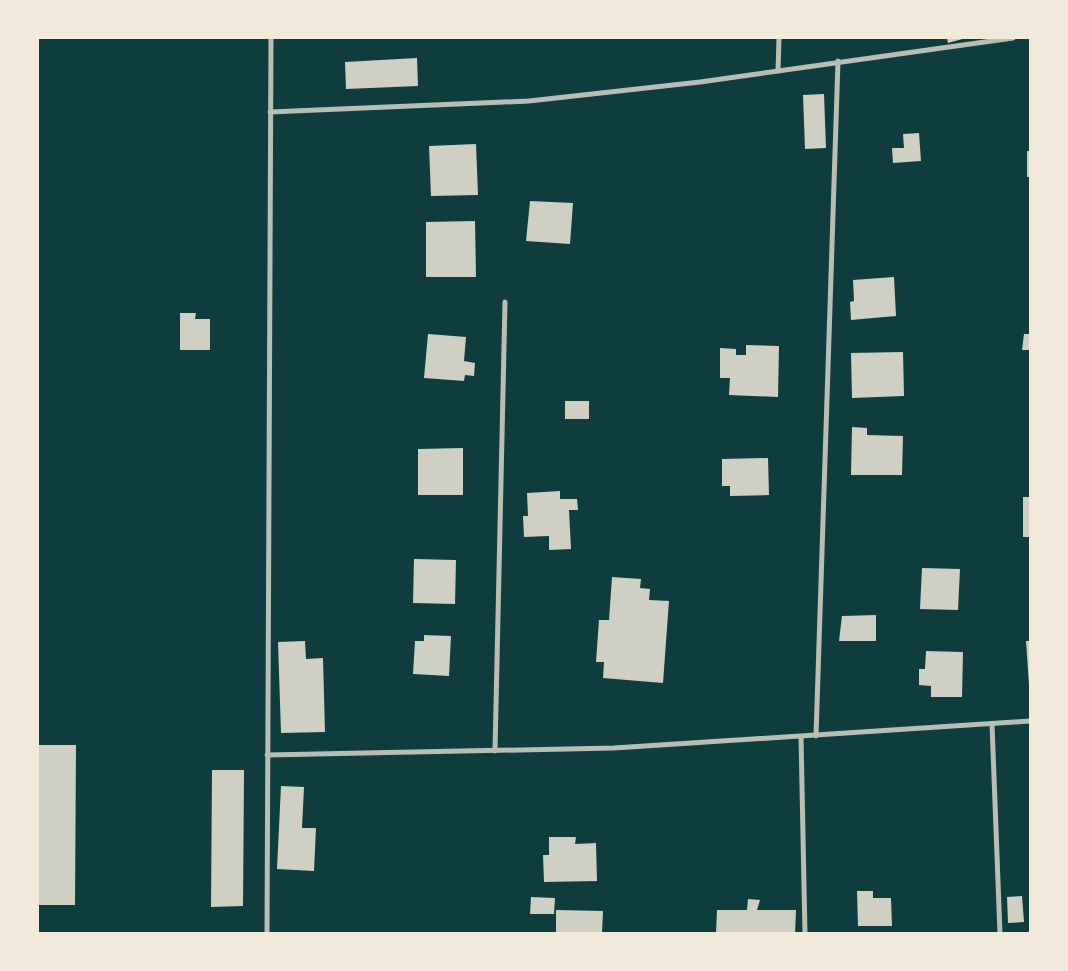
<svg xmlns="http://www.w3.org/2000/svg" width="1068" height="971" font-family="Commissioner,sans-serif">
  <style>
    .building { fill: #cfcfc3 }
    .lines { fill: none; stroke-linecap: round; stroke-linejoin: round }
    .minor { stroke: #b8beb3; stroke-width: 5 }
  </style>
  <rect width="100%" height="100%" fill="#0f3d3e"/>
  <g class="building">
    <path d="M947,38H966L948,43Z"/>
    <path d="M417,58L418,86L346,89L345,62Z"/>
    <path d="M824,94L826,148L805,149L803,95Z"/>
    <path d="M919,133L921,161L893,163L892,148H904L903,134Z"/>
    <path d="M476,144L478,195L431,196L429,146Z"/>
    <rect x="1027" y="151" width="3" height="26"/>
    <path d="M530,201L573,203L570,244L526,241Z"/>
    <path d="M475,221L476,277H426V222Z"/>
    <path d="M894,277L896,316L851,320L850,302L854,301L853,280Z"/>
    <path d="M180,313H196L195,319H210V350H180Z"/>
    <path d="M428,334L466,337L464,361L475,363L474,376L465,375L464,381L424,378Z"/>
    <path d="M1024,334H1030V350H1022Z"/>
    <path d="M746,345L779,346L778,397L729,395L730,378H720V348L736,349V355H746Z"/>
    <path d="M903,352L904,396L852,398L851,353Z"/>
    <rect x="565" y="401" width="24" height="18"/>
    <path d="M852,427L867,428V435L903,436L902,475H851Z"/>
    <path d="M463,448V495H418V449Z"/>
    <path d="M768,458L769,495L730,496V486H722V459Z"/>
    <path d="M560,491V499H577L578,510H569L571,549L549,550V536L524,537L523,516H528L527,493Z"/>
    <rect x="1023" y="497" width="7" height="40"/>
    <path d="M414,559L456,560L455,604L413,603Z"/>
    <path d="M922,568L960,569L958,610L920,609Z"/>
    <path d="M612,577L641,579L640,588L650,589L649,600L669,601L663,683L603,678L604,662H596L599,620H609Z"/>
    <path d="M876,615V641H839L842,616Z"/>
    <path d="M424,635L451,636L449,676L413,674L415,641H424Z"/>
    <path d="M305,641L306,659L323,658L325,732L281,733L278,642Z"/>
    <path d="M1026,641H1030V685H1029Z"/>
    <path d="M926,651L963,652L962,697H931V686L919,685V669H925Z"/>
    <path d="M38,745H76L75,905H38Z"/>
    <path d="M212,770H244L243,906L211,907Z"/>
    <path d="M281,786L304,787L302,828H316L314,871L277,869Z"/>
    <path d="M549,837H576L575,844L596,843L597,881L544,882L543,855H549Z"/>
    <path d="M857,891H873V898H891L892,926H858Z"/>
    <path d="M1022,896L1024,922L1008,923L1007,897Z"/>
    <path d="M531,897L555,898L554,914H530Z"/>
    <path d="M748,899L760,900L757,910H796L795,934H716L717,910H747Z"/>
    <path d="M556,910L603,911L602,934H556Z"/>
  </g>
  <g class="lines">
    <g class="minor">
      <path d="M778,71L779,38"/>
      <path d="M270,112L529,101L700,82L1013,38"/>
      <path d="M992,724L1000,934"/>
      <path d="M816,736L838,61"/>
      <path d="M801,737L805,934"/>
      <path d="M495,751L505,302"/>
      <path d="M267,755L614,748L1030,721"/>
      <path d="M267,934L271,38"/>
    </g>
  </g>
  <rect width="1068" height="971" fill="none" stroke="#f1e9da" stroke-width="78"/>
</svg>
